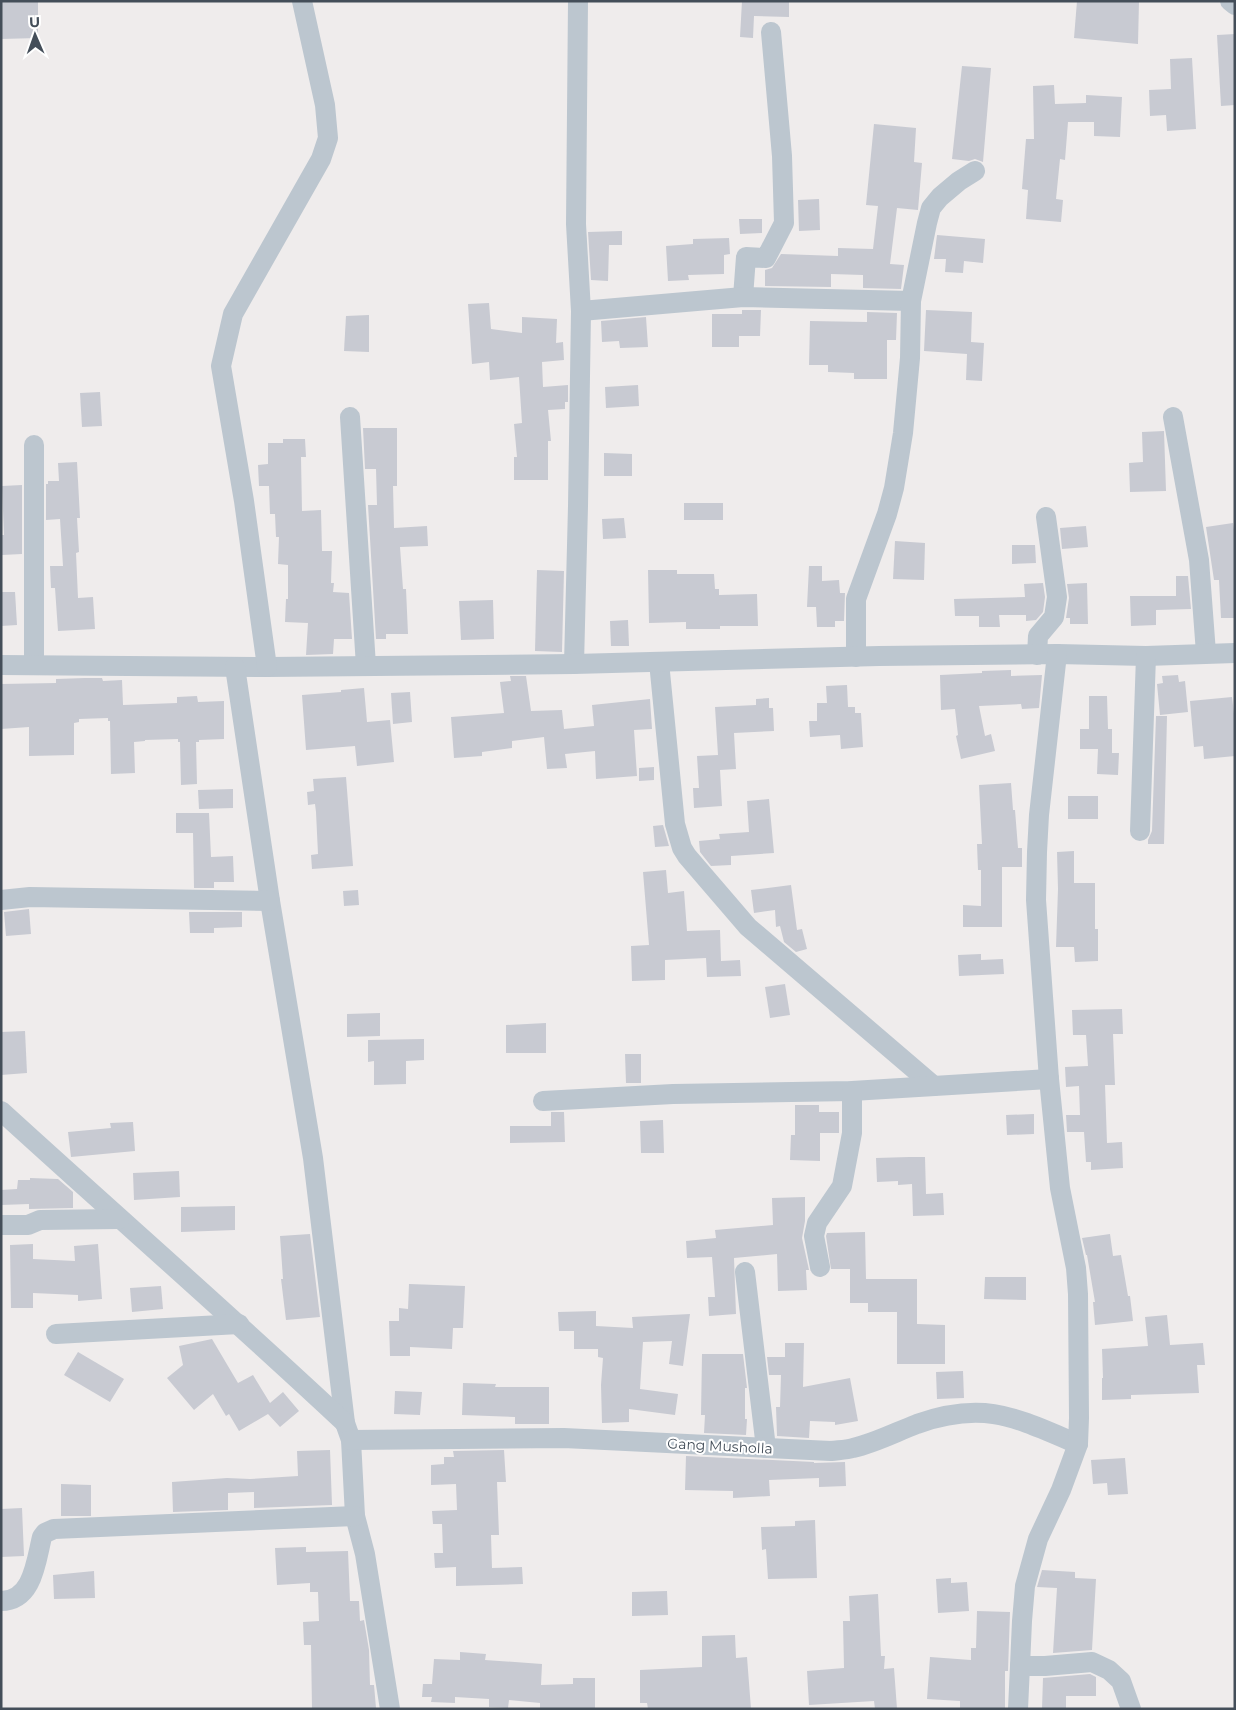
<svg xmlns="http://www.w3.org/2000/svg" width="1236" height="1710" font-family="Montserrat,sans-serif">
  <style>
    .building { fill: #c8cad2 }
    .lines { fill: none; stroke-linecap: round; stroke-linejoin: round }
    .minor { stroke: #bcc6cf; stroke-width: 20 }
    .labels { text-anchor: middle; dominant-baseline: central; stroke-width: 4; stroke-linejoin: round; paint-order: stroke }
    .street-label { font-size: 14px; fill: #444e59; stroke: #fff }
  </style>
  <rect width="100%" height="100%" fill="#efecec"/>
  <g class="building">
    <path d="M1,1H38V38L1,39Z"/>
    <path d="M742,1H789V17L754,16L753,38L740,37Z"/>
    <path d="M1077,1H1139L1138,44L1074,38Z"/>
    <path d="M1235,34V105L1221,106L1217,35Z"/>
    <path d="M1192,58L1196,129L1167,131L1166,115L1150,116L1149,90L1171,89L1170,59Z"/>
    <path d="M962,66L991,68L983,162L975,159L969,161L952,159Z"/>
    <path d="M1054,85L1055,104L1086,103V95L1122,97L1120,137L1094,136V122H1068L1065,160L1060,159L1056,199L1063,200L1061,222L1026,219L1028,190L1022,189L1026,139H1034L1033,86Z"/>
    <path d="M874,124L916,128L914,162L922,163L918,210L897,208L890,264L904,265L901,289L863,288V275L831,274V287L765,286V270L772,268L781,254L838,256V248L873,249L878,206L866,205Z"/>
    <path d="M819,199L820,230L799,231L798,200Z"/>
    <path d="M739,219H762V233L740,234Z"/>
    <path d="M622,231V245H609L608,281L591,280L588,232Z"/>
    <path d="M937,235L985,239L983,263L964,261L963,273L945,272L946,259H934Z"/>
    <path d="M729,238L730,254L724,255V274L688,275L689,280L668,281L666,246L693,244V239Z"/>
    <path d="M489,303L491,329L522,333V317L557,319L556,343L563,342L564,360L542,362L543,387L568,385V402H565V409L548,410L551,441H548V480H514V457H517L514,424L522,423L519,377L490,380L489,362L472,364L468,304Z"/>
    <path d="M742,310H761L760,336H739V347H712V314H742Z"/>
    <path d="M926,310L972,312L971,342L984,343L982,381L966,380L967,354L924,351Z"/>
    <path d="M867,312L897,313L896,340H887V379H854V373L828,372V365H809L810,321L867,322Z"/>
    <path d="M369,315V352L344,351L346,316Z"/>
    <path d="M646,317L648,347L620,348L619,341L602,342L601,321Z"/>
    <path d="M638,385L639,406L606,408L605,387Z"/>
    <path d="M100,392L102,426L82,427L80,393Z"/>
    <path d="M363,428H397V486H393L394,528L427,526L428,546L400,547L403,589H406L408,634H386V639H376L368,505H377L376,469H365Z"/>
    <path d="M1164,431L1166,491L1130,492L1129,463L1143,462L1142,432Z"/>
    <path d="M283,439H305L306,457H301L302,511L321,510L322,551H332L331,583H334L333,592L349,593L352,639H334L333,654L306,655L308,623L285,622L286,599H288V565L278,564L279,537H276L275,514H270L269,486H259L258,465L268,464V443H283Z"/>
    <path d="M604,453L632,454V476H604Z"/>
    <path d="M77,462L80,518H77L79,552L76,553L78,598L93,597L95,629L58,631L55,588H51L50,566H63L60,519L46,520V484H48V481H59L58,463Z"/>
    <path d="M22,485V554L2,555L1,535H4L2,486Z"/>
    <rect x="684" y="503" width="39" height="17"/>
    <path d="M624,518L626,538L603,539L602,519Z"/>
    <path d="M1233,523L1235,536V618H1221L1219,580H1214L1206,527Z"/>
    <path d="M1086,526L1088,547L1062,549L1060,528Z"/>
    <path d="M895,541L925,543L924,580L893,579Z"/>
    <path d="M1012,545H1035L1036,563L1012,564Z"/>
    <path d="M809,566H822V581L839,580L840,593H845L844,621H835V627H817L816,607H807Z"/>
    <path d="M537,570L564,571L562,652L535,651Z"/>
    <path d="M648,570H677V574H714L715,589H719V595L757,594L758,626H720V629H686V622L649,623Z"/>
    <path d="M1176,576H1188L1191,609L1156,610V625L1131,626L1130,596H1176Z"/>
    <path d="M1043,583L1045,597L1043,612L1036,620L1026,621V615H999L1000,627H979V616H955L954,599L1025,597L1024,584Z"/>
    <path d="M1087,583L1088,624H1070V618H1066L1069,598L1067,584Z"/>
    <path d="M1,592H15L17,625L1,626Z"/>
    <path d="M493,600L494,639L461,640L459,601Z"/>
    <path d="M628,620L629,646H611L610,621Z"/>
    <path d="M1011,670V676L1042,675L1039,708L1022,709L1021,704L979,706L985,736L991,734L995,751L961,759L956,736L958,735L955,709L941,710L940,675L982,673V671Z"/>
    <path d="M1178,675L1179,682L1185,681L1188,712L1160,715L1157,684L1163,683L1162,676Z"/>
    <path d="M510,676H526L531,711L562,710L564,729L594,726L592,705L650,699L652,729L634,730L637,776L596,779L595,751L565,754L567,768L547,769L544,737L512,741V748L482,752V756L454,758L451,717L504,713L500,682L511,681Z"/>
    <path d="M85,678H102L103,681L122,680L123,705L177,703V697L197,696L198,702L224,701V739L199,740V742H196L197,784L181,785L180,742H178V739L145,740V741L134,742L135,773L111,774L110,721H108V718L79,719V722L74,723V755L29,756V727L1,729V684L56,683V679Z"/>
    <path d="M847,685L848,707H855V713H861L863,747L841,749L840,735L810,737L809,721H817V703H827L826,686Z"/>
    <path d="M364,688L367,722L390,720L394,762L357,766L355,746L306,750L302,695L341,692V690Z"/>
    <path d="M410,692L412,722L393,724L391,693Z"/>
    <path d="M1089,696H1107L1108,729H1112V753H1119L1118,775L1097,774L1098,749H1080V729H1089Z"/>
    <path d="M1232,697L1235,722V756L1204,759L1203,746L1194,747L1190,701Z"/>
    <path d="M769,698V708H773L774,731L734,733L736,769L720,770L722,806L694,808L693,788H699L697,756L718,755L715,707L756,705V699Z"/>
    <path d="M1156,716H1167L1164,844H1148V840L1152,831Z"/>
    <path d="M654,767V780L639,781V768Z"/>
    <path d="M346,777L353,866L312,869L311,855L318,854L316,812L315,804L308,805L307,792L314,791L313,779Z"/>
    <path d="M1011,783L1013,810H1015L1018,848H1022V867H1002V927H963V905L981,906V870H978L977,844H982L979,785Z"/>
    <path d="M233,789V808L199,809L198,790Z"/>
    <rect x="1068" y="796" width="30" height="23"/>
    <path d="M769,799L774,853L731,856V865L711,866L700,852L699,841L720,839L719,834L749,832L747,801Z"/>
    <path d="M176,813H209L211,857L233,856L234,882H214V888H194L193,833H176Z"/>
    <path d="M663,825L669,846L655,847L653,826Z"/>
    <path d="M1074,851V883H1095V929H1098V961L1075,962L1074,947H1056L1058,889L1057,852Z"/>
    <path d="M666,870L668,893L684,891L687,931L720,930L721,961L740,960L741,976L707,977L706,958L665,960V980L632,981L631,946L649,945L643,872Z"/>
    <path d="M791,885L797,930L802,929L807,949L796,952L784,942L780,926L776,927L775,910L754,913L751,890Z"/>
    <path d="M358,890L359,905L344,906L343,891Z"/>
    <path d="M29,909L31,934L6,936L4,912Z"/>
    <path d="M189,912H242V927L214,928V933H190Z"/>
    <path d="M981,954V960L1003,959L1004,974L959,976L958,955Z"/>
    <path d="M785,984L790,1015L770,1018L765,987Z"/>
    <path d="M1122,1009L1123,1034H1113L1115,1085H1105L1107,1143L1122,1142L1123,1168L1091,1170V1162H1086L1084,1132H1067L1066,1115H1080L1079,1086L1066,1087L1065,1067L1088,1066L1086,1035H1073L1072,1010Z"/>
    <path d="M380,1013V1036L347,1037V1014Z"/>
    <path d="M546,1023V1053H506V1025Z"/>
    <path d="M25,1031L27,1073L1,1075V1032Z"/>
    <path d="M424,1039V1060L406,1061V1084L374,1085V1061L368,1062V1040Z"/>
    <path d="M625,1054H641V1083H626Z"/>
    <path d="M795,1105H819V1112H839V1133H820V1161L790,1160L791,1135H795Z"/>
    <path d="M551,1112H564L565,1142L510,1143V1126H551Z"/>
    <path d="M1034,1114V1134L1007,1135L1006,1115Z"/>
    <path d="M663,1120L664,1153H641L640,1121Z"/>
    <path d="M133,1122L135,1151L71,1157L68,1132L111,1128L110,1123Z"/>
    <path d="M909,1157H925L926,1194L943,1193L944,1215L913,1216L912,1184L898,1185V1181L877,1182L876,1158Z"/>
    <path d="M179,1171L180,1197L134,1200L133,1173Z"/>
    <path d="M30,1178L58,1179L73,1192V1208L29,1209V1204L1,1205V1190L17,1189L18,1180H30Z"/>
    <path d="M805,1197V1221L802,1238L809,1270H806L807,1290L778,1291L777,1254L734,1258L736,1314L709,1316L708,1297H715L712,1257L687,1258L686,1241L716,1238L715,1230L773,1225L772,1198Z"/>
    <path d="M235,1206V1230L181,1232V1207Z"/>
    <path d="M865,1232L866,1279H917V1324L945,1325V1364H897V1312H868V1303H850V1269H831L826,1236L827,1233Z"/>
    <path d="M310,1234L320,1317L286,1320L281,1279H283L280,1236Z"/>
    <path d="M1110,1234L1113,1256L1121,1255L1128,1296H1130L1133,1321L1095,1325L1093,1302H1095L1087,1255H1086L1082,1238Z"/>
    <path d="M33,1244V1259L75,1261L74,1246L98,1244L102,1299L78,1301V1295L33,1293V1308H11L10,1245Z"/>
    <path d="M985,1277H1026V1300L984,1299Z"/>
    <path d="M409,1284L465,1286L463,1328H453L452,1349L410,1347V1356H390L389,1321H399V1308L408,1309Z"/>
    <path d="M161,1286L163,1309L132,1312L130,1288Z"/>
    <path d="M596,1311V1326L633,1328L632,1317L690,1314L683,1366L669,1364L672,1341L643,1342L640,1389L678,1394L675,1415L629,1409V1422L602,1423L601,1385L603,1358L598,1357V1349H574V1331H559L558,1312Z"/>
    <path d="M1167,1315L1170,1345L1203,1343L1205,1365H1197L1199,1393L1131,1395V1399L1102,1400V1378H1103L1102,1349L1148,1346L1145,1317Z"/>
    <path d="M212,1339L238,1383L253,1375L270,1403L283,1392L299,1411L280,1427L268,1414L239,1431L229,1414L226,1416L213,1394L194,1410L167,1378L183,1365L179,1346Z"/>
    <path d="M785,1343H804L803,1387L850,1378L858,1421L835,1425V1422L810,1421L809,1438L777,1436L776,1407H780L781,1375H769L767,1357H785Z"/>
    <path d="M78,1352L124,1379L110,1402L64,1375Z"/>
    <path d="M702,1354H743L747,1388H745V1419H747L746,1435L704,1433L705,1415H701Z"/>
    <path d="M963,1371L964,1398L937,1399L936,1372Z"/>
    <path d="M463,1383L496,1384L495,1387H549V1424H515V1417L462,1415Z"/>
    <path d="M395,1391L422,1392L420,1415L394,1414Z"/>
    <path d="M330,1450L332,1505L254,1508V1492L228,1493V1510L173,1512L172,1482L227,1478L250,1479L298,1476L297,1451Z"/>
    <path d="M504,1450L506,1482H497L499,1535H491L492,1568L522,1567L523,1584L456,1586V1567L435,1568L434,1553H443L442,1524H433L432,1511L457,1510L456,1484L431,1485V1465L444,1464V1457H454L453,1451Z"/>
    <path d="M686,1456L814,1462V1463L845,1462L846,1486L819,1487V1478L769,1480L770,1496L733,1498V1491L685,1490Z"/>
    <path d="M1125,1458L1128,1494L1108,1495L1107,1483L1093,1484L1091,1460Z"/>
    <path d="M61,1484L91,1485V1516H61Z"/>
    <path d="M22,1508L24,1556L1,1557V1509Z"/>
    <path d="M815,1520L817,1578L768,1579L766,1549L762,1550L761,1527L795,1526V1521Z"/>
    <path d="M306,1547V1552L348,1551L350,1601H359L360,1621L364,1620L369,1650L370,1685H374L376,1708L312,1709L311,1645H304L303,1622L319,1621L318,1592H310V1583L277,1585L275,1548Z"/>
    <path d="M1042,1570L1075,1572V1578L1096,1579L1092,1650L1053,1653L1057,1588L1037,1587Z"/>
    <path d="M94,1571L95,1598L54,1599L53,1575Z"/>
    <path d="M951,1578V1583L967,1582L969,1611L938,1613L936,1579Z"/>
    <path d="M667,1591L668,1615L632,1616V1592Z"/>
    <path d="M878,1594L881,1656H885L884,1669L894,1668L897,1709H875L874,1701L809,1705L807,1671L844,1668L843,1621H850L849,1596Z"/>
    <path d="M977,1611L1010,1612L1008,1671H1005V1709H960V1701L927,1699L930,1657L971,1660V1648H976Z"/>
    <path d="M735,1635L736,1658L747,1657L751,1709H648L647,1703H640V1670L702,1667V1636Z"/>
    <path d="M460,1652L486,1654L485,1660L542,1664L541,1685L573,1684V1678H595V1709H540V1703L509,1700L508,1708L489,1707V1699L455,1697V1703L431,1702L432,1697H422L423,1684H432L434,1659L460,1660Z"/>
    <path d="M1090,1674L1096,1677V1696H1066V1709H1042L1043,1678Z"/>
  </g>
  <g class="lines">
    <g class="minor">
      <path d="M1230,1L1235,5"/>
      <path d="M743,297L746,257L766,258L784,223L782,156L771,32"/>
      <path d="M581,311L743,297L911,301"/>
      <path d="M350,417L366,666"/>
      <path d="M1173,417L1199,560L1206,653"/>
      <path d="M34,445V665"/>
      <path d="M1037,655L1038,636L1054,617L1057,597L1046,517"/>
      <path d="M856,657V599L887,514L894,488L903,433L910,358L911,301L927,223L931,208L940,197L959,181L975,171"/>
      <path d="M659,662L675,824L682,848L687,856L748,927L934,1086"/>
      <path d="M574,664L578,506L581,311L576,224L578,1"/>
      <path d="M1,665L267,667L574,664L879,656L1057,654L1146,656L1235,653"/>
      <path d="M235,667L270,901L313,1158L345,1423L351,1440L355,1516L365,1554L390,1709"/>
      <path d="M267,667L244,501L221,366L233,314L321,159L328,138L325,105L302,1"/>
      <path d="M1140,831L1146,656"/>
      <path d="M1,900L30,897L270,901"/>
      <path d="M543,1101L673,1094L852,1091L1049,1079"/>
      <path d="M1,1111C116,1216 232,1317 345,1423"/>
      <path d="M1,1225H28L40,1220L119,1219"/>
      <path d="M820,1267L814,1236L817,1223L842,1186L852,1133V1091"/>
      <path d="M745,1272L766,1448"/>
      <path d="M56,1334L239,1324"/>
      <path d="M351,1440L564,1438L831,1451C838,1450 846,1450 853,1448C875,1443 896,1432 917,1424C985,1400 1016,1418 1078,1444"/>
      <path d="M1,1601C33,1601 36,1561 42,1537L45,1533L54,1529L355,1516"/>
      <path d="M1020,1666L1022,1621L1025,1586L1038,1539L1061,1490L1078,1444L1079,1418L1078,1294L1076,1268L1060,1188L1049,1079L1036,900L1037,852L1039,815L1057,654"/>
      <path d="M1018,1709L1020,1666H1045L1092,1662L1109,1670L1121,1681L1131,1709"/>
    </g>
  </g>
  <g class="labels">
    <g class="street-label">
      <text transform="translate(720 1446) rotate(3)">Gang Musholla</text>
    </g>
  </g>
  <rect width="1236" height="1710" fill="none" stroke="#444e59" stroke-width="5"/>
  <g transform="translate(35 35) rotate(358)" stroke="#ffffff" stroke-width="4" paint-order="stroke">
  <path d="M0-4L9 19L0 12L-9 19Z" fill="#444e59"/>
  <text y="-8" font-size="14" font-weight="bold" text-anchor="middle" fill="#444e59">U</text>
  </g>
</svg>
